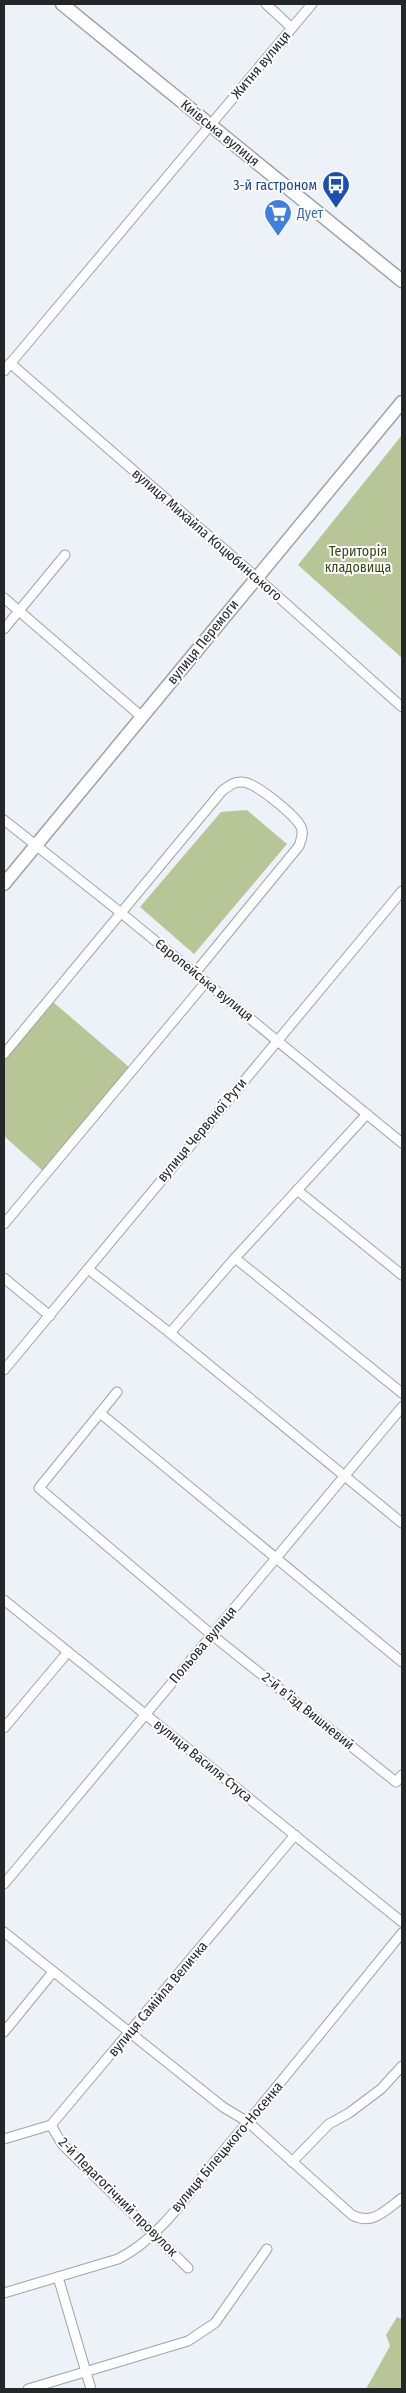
<svg xmlns="http://www.w3.org/2000/svg" width="406" height="2393" font-family="'Fira Sans Condensed',sans-serif">
  <style>
    .green { fill: #b7c597 }
    .lines { fill: none; stroke-linecap: round; stroke-linejoin: round }
    .street-casing { stroke: #9ea3a8; stroke-width: 11 }
    .secondary-casing { stroke: #9ea3a8; stroke-width: 15 }
    .street { stroke: #fff; stroke-width: 9 }
    .secondary { stroke: #fff; stroke-width: 12 }
    .labels { text-anchor: middle; dominant-baseline: central; stroke-width: 4; stroke-linejoin: round; paint-order: stroke }
    .street-label { font-size: 14px; fill: #242628; stroke: #fff }
    .transit-label { font-size: 14px; fill: #164399; stroke: #fff; text-anchor: end }
    .shop-label { font-size: 14px; fill: #366cbe; stroke: #fff; text-anchor: start }
    .park-label { font-size: 14px; fill: #3a4614; stroke: #fff }
  </style>
  <rect width="100%" height="100%" fill="#edf2f8"/>
  <g class="green">
    <path d="M402,435V658L298,565Z"/>
    <path d="M247,810L287,844L194,954L140,907L221,812Z"/>
    <path d="M53,1002L129,1067L43,1171L4,1136V1061Z"/>
    <path d="M397,2317L402,2319V2389H366L390,2346L386,2335Z"/>
  </g>
  <g class="lines">
    <defs>
      <g id="street">
        <path d="M266,4L292,28"/>
        <path d="M10,363L256,577L402,707"/>
        <path d="M4,371L312,4"/>
        <path d="M4,598L142,717"/>
        <path d="M4,629L65,555"/>
        <path d="M4,820L120,912L402,1143"/>
        <path d="M4,1054L222,791C229,786 234,781 243,782C256,783 295,815 301,827C304,833 301,840 299,846L195,973"/>
        <path d="M367,1114L235,1258L170,1333L402,1523"/>
        <path d="M297,1190L402,1275"/>
        <path d="M4,1224L206,982"/>
        <path d="M235,1258L402,1393"/>
        <path d="M88,1269L170,1333"/>
        <path d="M4,1278L50,1316"/>
        <path d="M4,1370L402,891"/>
        <path d="M100,1413L117,1392"/>
        <path d="M4,1600L402,1922"/>
        <path d="M402,1662L100,1413L39,1488L212,1635L396,1782L402,1775"/>
        <path d="M4,1728L68,1652"/>
        <path d="M4,1884L402,1407"/>
        <path d="M4,1932L223,2107L248,2122L352,2215C372,2226 386,2210 402,2198"/>
        <path d="M4,2032L53,1972"/>
        <path d="M51,2125L62,2144L188,2268"/>
        <path d="M4,2139L51,2125L295,1835"/>
        <path d="M292,2162L329,2124L349,2113L381,2089L402,2066"/>
        <path d="M58,2277L91,2389"/>
        <path d="M4,2293L118,2259C159,2239 187,2195 216,2160C279,2085 340,2009 402,1933"/>
        <path d="M28,2389L188,2341L215,2323L267,2249"/>
      </g>
      <g id="secondary">
        <path d="M62,4L402,281"/>
        <path d="M4,884L402,402"/>
      </g>
    </defs>
    <use href="#street" class="street-casing"/>
    <use href="#secondary" class="secondary-casing"/>
    <use href="#street" class="street"/>
    <use href="#secondary" class="secondary"/>
  </g>
  <defs>
    <symbol id="bus-pin" viewBox="-11 -11 22 30"><path d="M0 17L-7.5 6A9.5 9.5 0 1 1 7.5 6Z" fill="#1a4fb4" stroke="#fff"/><path d="M-5-6H5V4H4V6H2V4H-2V6H-4V4H-5ZM-3.5-4V0h7V-4ZM-3.5 1.2v1.5H-2V1.2ZM2 1.2v1.5H3.5V1.2Z" fill="#fff"/></symbol>
    <symbol id="supermarket-pin" viewBox="-11 -11 22 30"><path d="M0 17L-7.5 6A9.5 9.5 0 1 1 7.5 6Z" fill="#3f7fe0" stroke="#fff"/><path d="M-6-5.5h2.5l.6 2H6L4.5 2H-2.5L-4.4-4H-6ZM-1.5 3.2a1.3 1.3 0 1 0 .1 0ZM3 3.2a1.3 1.3 0 1 0 .1 0Z" fill="#fff"/></symbol>
  </defs>
  <g fill-rule="evenodd">
    <use href="#bus-pin" x="320" y="169" width="32" height="43"/>
    <use href="#supermarket-pin" x="262" y="197" width="32" height="43"/>
  </g>
  <g class="labels">
    <g class="street-label">
      <text transform="translate(261 65) rotate(-50)">Житня вулиця</text>
      <text transform="translate(220 133) rotate(39)">Київська вулиця</text>
      <text transform="translate(207 535) rotate(41)">вулиця Михайла Коцюбинського</text>
      <text transform="translate(203 642) rotate(-51)">вулиця Перемоги</text>
      <text transform="translate(204 980) rotate(39)">Європейська вулиця</text>
      <text transform="translate(202 1130) rotate(-50)">вулиця Червоної Рути</text>
      <text transform="translate(203 1645) rotate(-50)">Польова вулиця</text>
      <text transform="translate(308 1711) rotate(39)">2-й вʼїзд Вишневий</text>
      <text transform="translate(203 1761) rotate(39)">вулиця Василя Стуса</text>
      <text transform="translate(158 1999) rotate(-50)">вулиця Самійла Величка</text>
      <text transform="translate(227 2147) rotate(-50)">вулиця Білецького-Носенка</text>
      <text transform="translate(118 2197) rotate(45)">2-й Педагогічний провулок</text>
    </g>
    <g class="transit-label">
      <text x="317" y="185">3-й гастроном</text>
    </g>
    <g class="shop-label">
      <text x="297" y="213">Дует</text>
    </g>
    <g class="park-label">
      <text x="358" y="551">Територія<tspan x="358" dy="16">кладовища</tspan></text>
    </g>
  </g>
  <rect width="406" height="2393" fill="none" stroke="#242628" stroke-width="10"/>
</svg>
